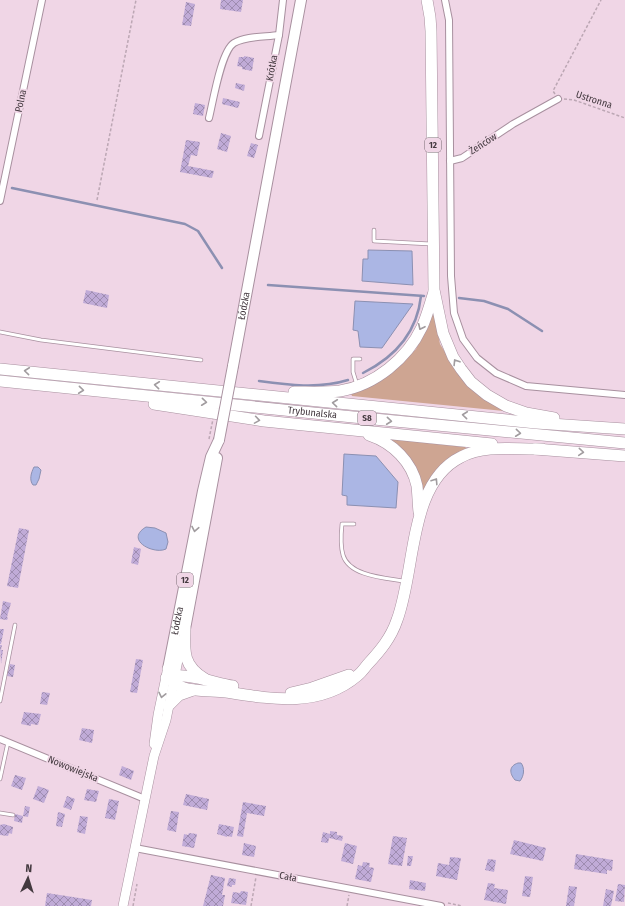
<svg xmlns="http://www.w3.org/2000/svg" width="625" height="906" font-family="'Fira Sans Condensed',sans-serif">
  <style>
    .green { fill: #cea592 }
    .water { fill: #abb6e4; stroke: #8c90b2 }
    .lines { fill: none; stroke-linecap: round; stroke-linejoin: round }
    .stream { stroke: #8c90b2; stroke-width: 2.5 }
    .building { fill: url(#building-cross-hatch) }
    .service-casing { stroke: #a8909f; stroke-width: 4.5 }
    .minor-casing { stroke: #a8909f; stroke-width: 8 }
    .secondary-casing { stroke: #a8909f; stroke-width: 10 }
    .primary-casing { stroke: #a8909f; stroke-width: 12 }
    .motorway-casing { stroke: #a8909f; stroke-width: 12 }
    .path { stroke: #bca7b4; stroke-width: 1.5; stroke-dasharray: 3 2; stroke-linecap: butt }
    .service { stroke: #fff; stroke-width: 3 }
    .minor { stroke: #fff; stroke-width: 6 }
    .secondary { stroke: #fff; stroke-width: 9 }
    .primary { stroke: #fff; stroke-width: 10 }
    .motorway { stroke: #fff; stroke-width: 11 }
    .primary-bridge-casing { stroke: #a8909f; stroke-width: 12; stroke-linecap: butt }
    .path-bridge { stroke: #bca7b4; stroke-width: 1.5; stroke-dasharray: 3 2; stroke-linecap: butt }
    .primary-bridge { stroke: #fff; stroke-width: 10 }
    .oneway { stroke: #a19c9f }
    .labels { text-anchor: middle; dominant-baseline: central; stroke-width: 3.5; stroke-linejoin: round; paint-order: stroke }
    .shield { fill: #f0d6e6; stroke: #776871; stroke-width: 1 }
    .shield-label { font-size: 9px; font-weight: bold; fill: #43393f }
    .street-label { font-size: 10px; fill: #43393f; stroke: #f0d6e6 }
  </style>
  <defs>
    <pattern id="building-cross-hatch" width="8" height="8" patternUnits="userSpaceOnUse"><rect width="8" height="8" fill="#c0abd7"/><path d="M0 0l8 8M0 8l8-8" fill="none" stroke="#9e8cb0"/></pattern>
  </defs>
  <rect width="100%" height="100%" fill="#f0d6e6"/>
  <g class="green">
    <path d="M434,312L440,344L458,373L507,410L504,411L352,396L351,393L398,368L416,349Z"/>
    <path d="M390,439L465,447L467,449L423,493Z"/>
  </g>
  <g class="water">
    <path d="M368,250L412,251L413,285L362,281L363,259H368Z"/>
    <path d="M355,301L413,304L382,348L360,347L358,331L353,330Z"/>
    <path d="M344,454L376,456L398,482L396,508L347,505V496L342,495Z"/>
    <path d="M34,467H38L41,470L39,479L36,485H33C29,480 31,473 34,467Z"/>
    <path d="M146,527L155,528L166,533L168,542L166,549C154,555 124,540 146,527Z"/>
    <path d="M518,763H521C525,768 524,776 520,781L515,780C509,773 509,766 518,763Z"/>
  </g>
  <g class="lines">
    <g class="stream">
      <path d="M12,188L185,224L198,231L222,268"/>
      <path d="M268,285L424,296"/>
      <path d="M459,298L484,301L508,309L542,331"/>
      <path d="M363,373C395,357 417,333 421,296"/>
      <path d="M259,381C288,385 319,389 348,380"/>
    </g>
  </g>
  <g class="building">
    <path d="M221,0H243L241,12L220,9Z"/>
    <path d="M186,2L195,4L191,26L182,25Z"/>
    <path d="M244,56L254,58L252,71L242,69V67L237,66L239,57H244Z"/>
    <path d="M236,83L245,85L244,91L235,88Z"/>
    <path d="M223,98L240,102L238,108L222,104Z"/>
    <path d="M195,103L205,105L203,116L193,114Z"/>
    <path d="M221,133L231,136L227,152L217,149Z"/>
    <path d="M186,140L200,142L197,156L191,155L188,166L214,171L212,178L180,172Z"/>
    <path d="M251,143L258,145L254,158L247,156Z"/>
    <path d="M86,290L109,295L107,308L83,303Z"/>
    <path d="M19,528L29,530L18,588L7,586Z"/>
    <path d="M134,547L141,549L138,565L131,563Z"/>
    <path d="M3,601L11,603L7,617L8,618L7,620L0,619Z"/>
    <path d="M0,629H4L1,644H0Z"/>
    <path d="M0,645H2L1,650H3L1,664Z"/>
    <path d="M136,659L143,660L137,693L130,692Z"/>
    <path d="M10,664L15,665L13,677L7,676Z"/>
    <path d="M42,692L50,693L47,705L40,704Z"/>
    <path d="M24,712L41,714L38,725L31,724V726L21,724Z"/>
    <path d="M82,728L94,730L92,743L79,740Z"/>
    <path d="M122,766L134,771L131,780L119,775Z"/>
    <path d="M15,775L26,778L22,790L11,786Z"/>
    <path d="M38,786L49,790L44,803L33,799Z"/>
    <path d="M87,789L99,791L96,802L84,800Z"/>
    <path d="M186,794L209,799L207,810L183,805Z"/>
    <path d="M67,796L75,799L71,810L63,807Z"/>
    <path d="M109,799L119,801L115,820L105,818Z"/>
    <path d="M243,802L266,806L264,816L247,813L243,837L237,836Z"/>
    <path d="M25,806L30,807L28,817L23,816L22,823L14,821L15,814L23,816Z"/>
    <path d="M171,811L179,812L176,832L167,830Z"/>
    <path d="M58,812L65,814L62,827L56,826Z"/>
    <path d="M80,816L88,817L85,834L77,832Z"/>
    <path d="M4,824L13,827L12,834L9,833L8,836L0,835V825Z"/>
    <path d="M219,824L234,827L232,837L227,836V837L217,834Z"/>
    <path d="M330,831L337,832V835L343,836L342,841L329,838L328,843L321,842L323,832L330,834Z"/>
    <path d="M189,833L197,834L194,848L182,846L184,834L188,835Z"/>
    <path d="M393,836L407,838L402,866L388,864Z"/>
    <path d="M514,840L546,848L543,861L510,854Z"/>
    <path d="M244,843L256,846L254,857L242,855Z"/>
    <path d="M345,843L357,846L353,864L341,861Z"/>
    <path d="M576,854L613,860L612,871L607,870V874L574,869Z"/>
    <path d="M408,856H413L411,866H407Z"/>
    <path d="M450,857L461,858L457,880L436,876L438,863L449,865Z"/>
    <path d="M488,859L496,860L494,872L485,870Z"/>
    <path d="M363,862L370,863L369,867L374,868L371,882L355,879L358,865L362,866Z"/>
    <path d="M211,875L225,878L222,895H225L223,906H203Z"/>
    <path d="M525,876L533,877L530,897L522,896Z"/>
    <path d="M229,878L236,879L235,885H232V887L227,886Z"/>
    <path d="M410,880L426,883L425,891L409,889Z"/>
    <path d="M488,883L495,884L494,888L508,890L506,904L484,900Z"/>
    <path d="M618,884L625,885L624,902L615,901Z"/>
    <path d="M569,886L577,887L574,906H566Z"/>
    <path d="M606,889L614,891L611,906H603Z"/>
    <path d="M241,891L248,892L246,905L231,903L233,892L240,893Z"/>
    <path d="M47,893L92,900L91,906H45Z"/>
  </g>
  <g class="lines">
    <defs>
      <g id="service">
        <path d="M374,230V241L431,244"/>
        <path d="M0,332L41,340L201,360"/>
        <path d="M357,385L353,372V359H360"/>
        <path d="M354,524H342C341,534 340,545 343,555C349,576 385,578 403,581"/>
        <path d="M0,701L15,625"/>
        <path d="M0,779L8,742"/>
        <path d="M0,813L13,815"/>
      </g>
      <g id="minor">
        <path d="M445,0L449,20L451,276L454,313L463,339L477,358L496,373L526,386L625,395"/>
        <path d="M209,118C213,102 221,51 234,43C246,36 265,37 279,35"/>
        <path d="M259,136L279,35L283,0"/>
        <path d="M450,161L462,158L513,124L558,99"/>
        <path d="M0,201L42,0"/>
        <path d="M0,739L145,799"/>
        <path d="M135,848L441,906"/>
      </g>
      <g id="secondary">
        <path d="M154,744L158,715L167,672"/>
        <path d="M123,906L154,756L166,720L182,640"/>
      </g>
      <g id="primary">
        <path id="s1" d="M233,366L301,0"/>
        <path d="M185,629L217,458"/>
        <path id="s2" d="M168,669L203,491L211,457L219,440"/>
      </g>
      <g id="motorway">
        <path d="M427,0L430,17L431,31L434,290L443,333L453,357L461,369L471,382L487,395L506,406L526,413L554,418"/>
        <path d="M0,369L536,423L625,429"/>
        <path id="s3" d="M0,381L353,417L625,443"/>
        <path d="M294,392C309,392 325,393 340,391C375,385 407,359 422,327C427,316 430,304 434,292"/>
        <path d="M154,404L264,421L492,444"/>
        <path d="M369,435C393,443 412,462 417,486C418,495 418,503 419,512"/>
        <path d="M535,449L625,456"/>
        <path d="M185,629C184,652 183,666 205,679"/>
        <path d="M168,669C171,696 207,689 226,692C271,699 319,708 357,676C361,673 364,669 367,665C380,651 391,638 397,620C416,570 408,483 461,457C486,444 516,450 542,449"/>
        <path d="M166,678C183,671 214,683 233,686"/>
        <path d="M291,693L312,688L349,675"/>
        <path d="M169,705L179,695L193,690"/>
      </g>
    </defs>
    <use href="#service" class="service-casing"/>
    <use href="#minor" class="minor-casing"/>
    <use href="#secondary" class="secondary-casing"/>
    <use href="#primary" class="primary-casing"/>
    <use href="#motorway" class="motorway-casing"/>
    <g class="path">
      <path d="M555,94L553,91L601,0"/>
      <path d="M564,99L574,100L625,118"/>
      <path d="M97,200L136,0"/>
      <path d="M448,903L462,906"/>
      <path d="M133,906L137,884"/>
      <path d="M251,906L256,877"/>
      <path d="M347,906L349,895"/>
    </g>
    <use href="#service" class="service"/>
    <use href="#minor" class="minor"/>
    <use href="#secondary" class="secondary"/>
    <use href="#primary" class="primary"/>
    <use href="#motorway" class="motorway"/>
    <defs>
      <path id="primary-bridge" d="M219,440L233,366"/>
    </defs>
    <use href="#primary-bridge" class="primary-bridge-casing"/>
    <path class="path-bridge" d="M209,439L213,419"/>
    <use href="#primary-bridge" class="primary-bridge"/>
  </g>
  <defs><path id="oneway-chevron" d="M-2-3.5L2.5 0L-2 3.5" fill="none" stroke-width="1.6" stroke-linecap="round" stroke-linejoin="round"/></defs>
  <g class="oneway">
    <use href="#oneway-chevron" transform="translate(421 327) rotate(115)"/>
    <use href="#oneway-chevron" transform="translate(456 362) rotate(-122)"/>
    <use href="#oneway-chevron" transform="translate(27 371) rotate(-174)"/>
    <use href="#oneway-chevron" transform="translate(157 385) rotate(-174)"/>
    <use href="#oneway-chevron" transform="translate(81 390) rotate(6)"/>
    <use href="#oneway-chevron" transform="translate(204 402) rotate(6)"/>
    <use href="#oneway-chevron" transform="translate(335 403) rotate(-174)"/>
    <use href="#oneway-chevron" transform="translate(465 415) rotate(-174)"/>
    <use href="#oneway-chevron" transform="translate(257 420) rotate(9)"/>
    <use href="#oneway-chevron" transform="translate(389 421) rotate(6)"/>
    <use href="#oneway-chevron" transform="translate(518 433) rotate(6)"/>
    <use href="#oneway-chevron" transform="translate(581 452) rotate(5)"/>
    <use href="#oneway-chevron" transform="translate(435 481) rotate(-57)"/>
    <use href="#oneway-chevron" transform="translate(195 529) rotate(101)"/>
    <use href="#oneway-chevron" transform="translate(162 695) rotate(102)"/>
  </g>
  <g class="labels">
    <g class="shield">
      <rect x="425" y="138" width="16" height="14" rx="3"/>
      <rect x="358" y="411" width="18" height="14" rx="3"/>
      <rect x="177" y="573" width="16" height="14" rx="3"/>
    </g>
    <g class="shield-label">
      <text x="433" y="145">12</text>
      <text x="367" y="418">S8</text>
      <text x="185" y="580">12</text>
    </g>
    <g class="street-label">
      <text transform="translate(272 68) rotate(-79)">Krótka</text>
      <text transform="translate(594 100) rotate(18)">Ustronna</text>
      <text transform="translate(21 101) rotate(-78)">Polna</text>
      <text transform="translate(483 144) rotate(-33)">Żeńców</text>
      <text stroke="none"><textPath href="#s1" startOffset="61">Łódzka</textPath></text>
      <text stroke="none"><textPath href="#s3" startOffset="314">Trybunalska</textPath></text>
      <text stroke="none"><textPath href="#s2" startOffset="49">Łódzka</textPath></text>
      <text transform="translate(73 769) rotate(22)">Nowowiejska</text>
      <text transform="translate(288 877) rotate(11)">Cała</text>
    </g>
  </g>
  <g transform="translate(28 878) rotate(4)" stroke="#f0d6e6" stroke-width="3" paint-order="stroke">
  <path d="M0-3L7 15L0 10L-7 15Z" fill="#43393f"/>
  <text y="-6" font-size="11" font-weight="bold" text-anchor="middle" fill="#43393f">N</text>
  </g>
</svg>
